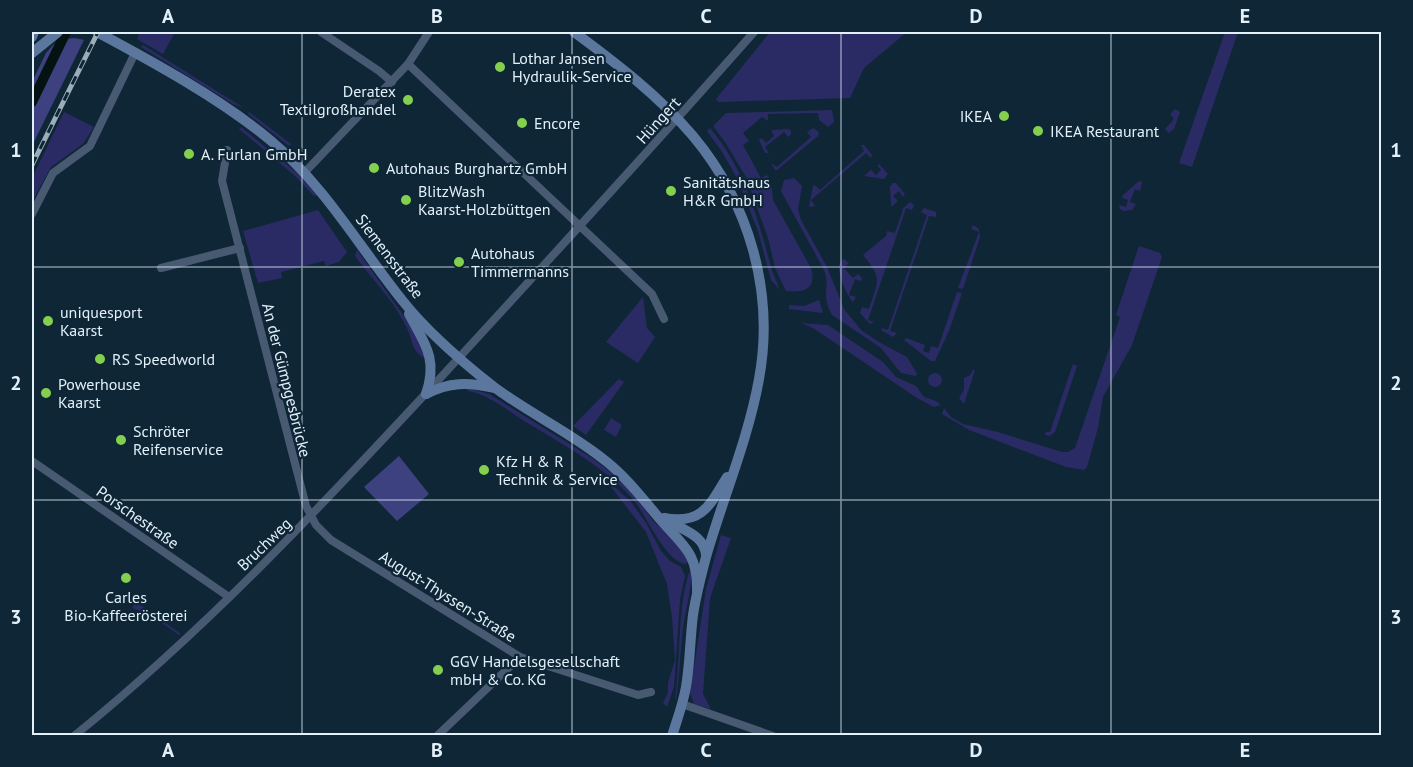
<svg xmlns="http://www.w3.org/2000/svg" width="1413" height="767" font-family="'PT Sans',sans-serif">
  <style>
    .green { fill: #2a2b64 }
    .forest { fill: #3e417f }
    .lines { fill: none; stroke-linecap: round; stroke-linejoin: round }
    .canal { stroke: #051212; stroke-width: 10 }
    .street { stroke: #485972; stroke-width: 8 }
    .secondary { stroke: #5c779e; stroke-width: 10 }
    .rail-casing { stroke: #9badb8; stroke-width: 5 }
    .rail { stroke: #0e2635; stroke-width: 3; stroke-dasharray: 9; stroke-linecap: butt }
    .grid { fill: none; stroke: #e2f0fa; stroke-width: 1.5; stroke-opacity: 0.55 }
    .poi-dot { fill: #84cf4d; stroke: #0e2635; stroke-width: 2 }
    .labels { text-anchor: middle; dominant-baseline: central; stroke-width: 4.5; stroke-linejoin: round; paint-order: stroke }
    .poi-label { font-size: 16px; fill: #e2f0fa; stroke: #0e2635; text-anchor: start }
    .street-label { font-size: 16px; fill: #e2f0fa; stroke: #0e2635 }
    .neatline { fill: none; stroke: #e2f0fa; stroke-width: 2 }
    .grid-label { font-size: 20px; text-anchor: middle; font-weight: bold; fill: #e2f0fa }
  </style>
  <rect width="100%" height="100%" fill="#0e2635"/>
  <g class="green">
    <path d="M140,32H175L163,54L137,39Z"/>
    <path d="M770,32H907L864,68L850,98L718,102L716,99Z"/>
    <path d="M1225,32H1238L1192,167L1179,163Z"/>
    <path d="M143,45L244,108L233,104L141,47Z"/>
    <path d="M1175,109L1180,112L1174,129L1169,133L1165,129L1174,119L1170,114Z"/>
    <path d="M832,110L834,122L828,127L819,120L818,113L768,114V121L762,117L743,133L749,141L743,145L761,178L767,175L771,182L773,200L811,268C817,289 804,293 786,291L775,268L768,238L746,177L725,142L713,126L726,113Z"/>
    <path d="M64,112L94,127L83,144L51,167L32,202V178Z"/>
    <path d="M249,112L291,144L289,146L248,114Z"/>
    <path d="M241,127L297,173L317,195L314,196L295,176L239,129Z"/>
    <path d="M710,128C744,168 758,218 771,267C773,275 777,281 779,289L771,280L758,231L737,178L722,152L707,131Z"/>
    <path d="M813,128L819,132L818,136L777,170H775L771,163L777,167L811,137L807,132Z"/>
    <path d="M788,129L791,131V134L788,137L784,132L765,147L769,153H765L759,140L762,138L766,143L774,136L771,130Z"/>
    <path d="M861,145H864L872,155L871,158L866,153L811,200L815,206L809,207L813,186L815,185L820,190L864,151Z"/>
    <path d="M879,164L888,174L884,179L864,176L871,170L876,175L881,170L877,165Z"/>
    <path d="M794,178L802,186L798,209L801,220L827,267L844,309L861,330L879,342L907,357L917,374L916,376L901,373L881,348L832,315C820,294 831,288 824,270L781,191L784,180Z"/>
    <path d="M1139,181L1142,182L1140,191L1135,189L1130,202L1136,204L1132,210L1123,211L1120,209L1119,205L1126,207L1128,200L1122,198L1123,195Z"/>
    <path d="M893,183H896L905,194L903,197L899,191L893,196L898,201L891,207L890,186Z"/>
    <path d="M910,202L914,205L912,210L906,208L868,320L874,322L870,324L860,313L862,307L869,309C878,281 883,279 863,255L886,236L887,231L895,233L903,210L902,209Z"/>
    <path d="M924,208L936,212V217L929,216L890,331L897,333L893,337L881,330L882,328L888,330L927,215L921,212Z"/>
    <path d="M318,210L347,252L339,262L326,266L324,261L281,272L282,278L258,283L243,231Z"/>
    <path d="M973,225L979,229L980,237L963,289L958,288L979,232L971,229Z"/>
    <path d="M1139,246L1160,253L1162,257L1132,345L1103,397L1098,428L1087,467L1084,470L1066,467L969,430L942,414L944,408L951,417L963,424L998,432L1062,452H1068L1075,448L1120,317L1116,315Z"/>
    <path d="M357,250L413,329L426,359C410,350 414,343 407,328C395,302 372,279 355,256Z"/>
    <path d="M844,259L849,263L844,268L853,278L858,274L862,278L861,281L855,279L849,295L856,297L853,302C848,298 838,275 839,267C839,263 842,261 844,259Z"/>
    <path d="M957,292L962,293L949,331L935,361H931L904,340L906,338L925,345L923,351L929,353L931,346L938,348Z"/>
    <path d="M643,297L647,328L655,337L638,363L606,342Z"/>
    <path d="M819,300L823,313L789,309V305L804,306Z"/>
    <path d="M801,323L828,325L883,362L896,377L916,386L924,397L936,401L941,405L934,407L917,398L813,328Z"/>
    <path d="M1073,364L1077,366L1055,432L1050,436L1045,435L1046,432H1050Z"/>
    <path d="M973,370H975L964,404L959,398L964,390V378L970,375Z"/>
    <circle cx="935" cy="380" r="7"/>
    <path d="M619,379L624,382L586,435L573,426Z"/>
    <path d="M467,388L489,394L592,458L614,475L639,500L653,521L676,541L689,560L686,564C664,561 647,515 632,498C602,465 562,444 524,421C506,409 489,395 468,391Z"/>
    <path d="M611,418L622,425L616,437L604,430Z"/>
    <path d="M601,474L631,502L646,523L661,551L670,561L681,567L685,576L680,600L674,687L667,707L663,703L668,693V683L675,660L672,617L667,584L646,532Z"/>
    <path d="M721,535L731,538L710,598L703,694L711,709L694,704L690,693L706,589Z"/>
    <path d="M691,568C693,587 685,610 683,629C680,652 680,676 676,699H675C681,662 677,599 691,568Z"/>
    <path d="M136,602L181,634L179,635L152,616L132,608Z"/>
  </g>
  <g class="forest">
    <path d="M75,38L84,40L32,146V82L46,53L54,44L65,39Z"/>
    <path d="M399,456L429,494L397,521L364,487Z"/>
  </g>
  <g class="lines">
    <path class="canal" d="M32,102L66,32"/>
    <g class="street">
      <path d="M321,32L379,71L392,82"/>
      <path d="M408,64L652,294L664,319"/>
      <path d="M227,150L222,181L306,506L316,525L331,540L520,657L638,695L651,692"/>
      <path d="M305,172L408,64L429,32"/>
      <path d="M32,214L53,173L90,146L135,53"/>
      <path d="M161,268L240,248"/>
      <path d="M32,461L229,597"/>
      <path d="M682,704L773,736"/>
      <path d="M74,736C209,627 326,501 443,375C548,261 652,148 754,32"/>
      <path d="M437,736L520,657"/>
    </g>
    <g class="secondary">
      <path d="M97,32C153,62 221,99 270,140C325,186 358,245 402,300C428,333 461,361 494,387C530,414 572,433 607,462C627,478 643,499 659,518C682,545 698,552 697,591"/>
      <path d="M574,32C616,63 659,96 693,136C749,203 775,292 759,379C748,440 723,498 706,557C701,576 696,595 693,615C690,639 690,664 686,687C683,704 677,720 672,736"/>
      <path d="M32,37L34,32"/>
      <path d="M32,53L58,32"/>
      <path d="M409,314C425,344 438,359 426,394"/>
      <path d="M426,394C449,382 468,382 494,388"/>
      <path d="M664,518C702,525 710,505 727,477"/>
      <path d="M669,521C684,531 704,535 706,555"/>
    </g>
    <defs>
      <path id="rail" d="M32,165L98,32"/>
    </defs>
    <use href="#rail" class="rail-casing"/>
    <use href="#rail" class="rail"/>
  </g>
  <path class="grid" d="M302,32V736M572,32V736M841,32V736M1111,32V736M32,267H1382M32,500H1382"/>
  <g class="poi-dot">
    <circle cx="500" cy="67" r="6"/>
    <circle cx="408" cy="100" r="6"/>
    <circle cx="1004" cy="116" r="6"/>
    <circle cx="522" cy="123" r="6"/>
    <circle cx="1038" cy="131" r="6"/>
    <circle cx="189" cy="154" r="6"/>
    <circle cx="374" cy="168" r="6"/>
    <circle cx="671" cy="191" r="6"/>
    <circle cx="406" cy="200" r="6"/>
    <circle cx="459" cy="262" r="6"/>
    <circle cx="48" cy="321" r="6"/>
    <circle cx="100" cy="359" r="6"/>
    <circle cx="46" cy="393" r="6"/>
    <circle cx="121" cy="440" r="6"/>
    <circle cx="484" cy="470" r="6"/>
    <circle cx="126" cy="578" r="6"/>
    <circle cx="438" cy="670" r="6"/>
  </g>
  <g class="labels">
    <g class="poi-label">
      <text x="512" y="58">Lothar Jansen<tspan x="512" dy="18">Hydraulik-Service</tspan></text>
      <text x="396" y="91" text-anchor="end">Deratex<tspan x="396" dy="18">Textilgroßhandel</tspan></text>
      <text x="992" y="116" text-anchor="end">IKEA</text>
      <text x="534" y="123">Encore</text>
      <text x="1050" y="131">IKEA Restaurant</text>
      <text x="201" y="154">A. Furlan GmbH</text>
      <text x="386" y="168">Autohaus Burghartz GmbH</text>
      <text x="683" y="182">Sanitätshaus<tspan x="683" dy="18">H&amp;R GmbH</tspan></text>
      <text x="418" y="191">BlitzWash<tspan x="418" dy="18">Kaarst-Holzbüttgen</tspan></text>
      <text x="471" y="253">Autohaus<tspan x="471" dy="18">Timmermanns</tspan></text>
      <text x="60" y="312">uniquesport<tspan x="60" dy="18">Kaarst</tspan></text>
      <text x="112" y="359">RS Speedworld</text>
      <text x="58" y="384">Powerhouse<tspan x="58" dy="18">Kaarst</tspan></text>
      <text x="133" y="431">Schröter<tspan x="133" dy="18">Reifenservice</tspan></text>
      <text x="496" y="461">Kfz H &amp; R<tspan x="496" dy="18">Technik &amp; Service</tspan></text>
      <text x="126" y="597" text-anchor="middle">Carles<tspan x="126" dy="18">Bio-Kaffeerösterei</tspan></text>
      <text x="450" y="661">GGV Handelsgesellschaft<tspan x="450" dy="18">mbH &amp; Co. KG</tspan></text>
    </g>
    <g class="street-label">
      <text transform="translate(658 120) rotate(-48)">Hüngert</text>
      <text transform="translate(390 256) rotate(53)">Siemensstraße</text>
      <text transform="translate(287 380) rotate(76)">An der Gümpgesbrücke</text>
      <text transform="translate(138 517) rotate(35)">Porschestraße</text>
      <text transform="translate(264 544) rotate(-44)">Bruchweg</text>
      <text transform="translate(448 596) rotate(32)">August-Thyssen-Straße</text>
    </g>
  </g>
  <rect width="1413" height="767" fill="none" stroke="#0e2635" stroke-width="66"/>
  <rect x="33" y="33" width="1347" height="701" class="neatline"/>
  <g class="grid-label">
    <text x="168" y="23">A</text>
    <text x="437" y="23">B</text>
    <text x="706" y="23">C</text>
    <text x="976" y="23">D</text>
    <text x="1245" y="23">E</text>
    <text x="16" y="157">1</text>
    <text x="1396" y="157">1</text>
    <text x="16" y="390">2</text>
    <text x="1396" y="390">2</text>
    <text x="16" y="624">3</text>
    <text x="1396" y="624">3</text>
    <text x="168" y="757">A</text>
    <text x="437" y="757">B</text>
    <text x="706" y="757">C</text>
    <text x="976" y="757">D</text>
    <text x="1245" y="757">E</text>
  </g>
</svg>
